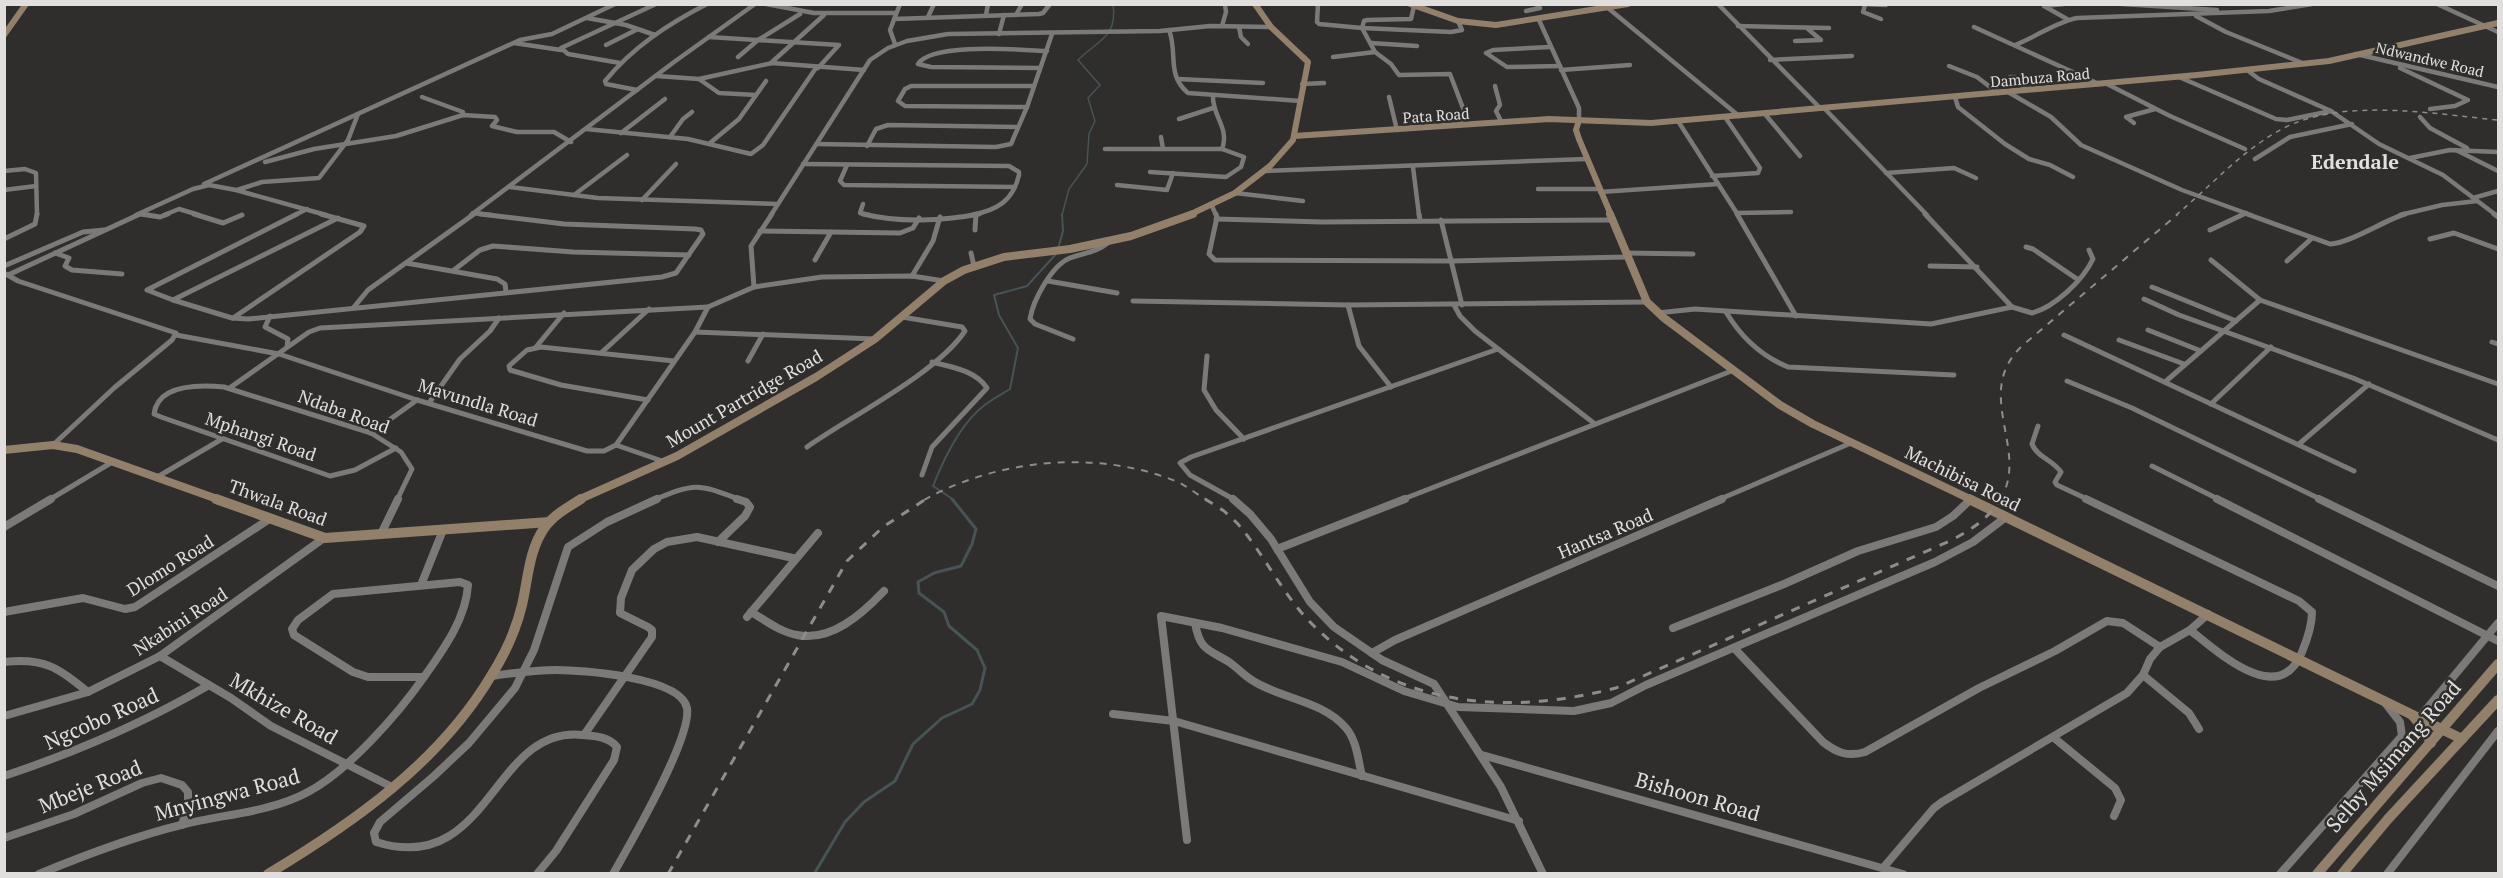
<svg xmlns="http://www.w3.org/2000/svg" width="2503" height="878" font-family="'PT Serif',serif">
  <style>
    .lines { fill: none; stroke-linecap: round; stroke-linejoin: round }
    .stream-far2 { stroke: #475355; stroke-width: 1.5 }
    .stream-far1 { stroke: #475355; stroke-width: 2 }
    .stream { stroke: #475355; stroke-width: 3 }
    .street-far2 { stroke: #7c7a78; stroke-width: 4.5 }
    .street-far1 { stroke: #7c7a78; stroke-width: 5 }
    .street { stroke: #7c7a78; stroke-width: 8 }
    .secondary-far2 { stroke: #92806b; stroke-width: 6 }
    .secondary-far1 { stroke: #92806b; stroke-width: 8 }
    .secondary { stroke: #92806b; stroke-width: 10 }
    .rail-far2 { stroke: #8e8d8c; stroke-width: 1.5; stroke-dasharray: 5 5; stroke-linecap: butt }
    .rail-far1 { stroke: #8e8d8c; stroke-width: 2; stroke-dasharray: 7 7; stroke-linecap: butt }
    .rail { stroke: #8e8d8c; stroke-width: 3; stroke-dasharray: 9 9; stroke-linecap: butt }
    .labels { text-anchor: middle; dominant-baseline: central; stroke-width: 5; stroke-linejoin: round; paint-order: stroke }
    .far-street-label { font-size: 15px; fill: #e0dfde; stroke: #2f2e2c }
    .street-label { font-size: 18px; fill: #e0dfde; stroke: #2f2e2c }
    .far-district-label { font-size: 20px; font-weight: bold; fill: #e2e0dd; stroke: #2f2e2c }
    .near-street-label { font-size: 21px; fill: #e0dfde; stroke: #2f2e2c }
  </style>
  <rect width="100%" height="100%" fill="#2f2e2c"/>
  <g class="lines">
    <path class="stream-far2" d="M1062,215L1069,189L1087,164L1089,134L1095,121L1088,98L1100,85L1078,60C1098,40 1118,37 1113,4"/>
    <g class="stream-far1">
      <path d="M1058,249L1063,231L1062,214"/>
      <path d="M954,500L933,486C944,458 961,422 986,404C994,398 1002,394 1010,389L1018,348L999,315L994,295L1027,286L1056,254"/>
    </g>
    <path class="stream" d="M814,874L845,822L864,802L895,781L913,744L942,718L972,704L980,690L985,668L977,650L949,626L944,612L919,593L918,582L934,573L961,566L972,544L976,529L952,499"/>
    <g class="street-far2">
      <path d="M766,4L814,13H896"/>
      <path d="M1318,4L1317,22L1319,24L1362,28L1375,52L1391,64L1399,75L1450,74L1466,116L1459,122V126"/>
      <path d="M1718,4L1820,108"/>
      <path d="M1863,4L1886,5"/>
      <path d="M2064,4L2044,6L2067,19"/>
      <path d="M2122,4L2217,10"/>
      <path d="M2437,4L2498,32"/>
      <path d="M1865,5L1863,12L1881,19"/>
      <path d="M1414,6L1411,19L1367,20L1364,21L1362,28L1451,32L1462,30L1458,21"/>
      <path d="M1608,8L1739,116"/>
      <path d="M1526,11L1540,8L1536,4"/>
      <path d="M986,15L988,4"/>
      <path d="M1016,15L1022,4"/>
      <path d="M2196,16L2226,32L2305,64"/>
      <path d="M928,17L934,4"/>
      <path d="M587,18L626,25L655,35"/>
      <path d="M894,19L1039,14L1043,13L1050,4"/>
      <path d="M1539,20L1579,108V120"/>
      <path d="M1222,26L1226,12L1225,4"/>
      <path d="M1738,26L1829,28"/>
      <path d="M1239,27L1241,37L1248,44"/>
      <path d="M1974,27L2099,84"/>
      <path d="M1169,30C1178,52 1166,75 1188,93L1300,101"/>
      <path d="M999,34L1004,15"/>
      <path d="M709,37L839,45L818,68"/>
      <path d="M1795,41L1821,40L1808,29"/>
      <path d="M514,43L561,50"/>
      <path d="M1371,43L1417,46"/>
      <path d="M895,44L890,30L900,4"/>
      <path d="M606,45L636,30"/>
      <path d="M2015,45C2036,37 2056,22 2077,18L2269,11L2312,4"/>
      <path d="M1550,47L1493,50L1486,53L1507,67L1560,66"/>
      <path d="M2356,54L2498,87"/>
      <path d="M738,57L758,40L800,14"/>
      <path d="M1333,57L1375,52"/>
      <path d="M1770,60L1852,56"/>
      <path d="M772,62L824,15"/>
      <path d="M620,63L568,54L561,48L656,4"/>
      <path d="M1949,66L1977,77L1998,93"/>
      <path d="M1040,68L931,67L918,64C932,42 1021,50 1047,51"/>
      <path d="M2400,68L2468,100L2455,106L2430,109"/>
      <path d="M1561,70L1630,65"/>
      <path d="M2247,70L2259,79L2331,111L2379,144L2443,175L2496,215"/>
      <path d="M657,76L699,79L772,63L864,70"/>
      <path d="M2015,77H2010L2027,90"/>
      <path d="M2179,77L2276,119L2287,120L2331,111"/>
      <path d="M699,79L719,93L756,95"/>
      <path d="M1178,79L1263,83"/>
      <path d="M1302,84L1324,83"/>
      <path d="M2107,84L2170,116L2245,149"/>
      <path d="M1495,86L1500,105L1496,111L1502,123"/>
      <path d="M637,90L606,84L605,81C633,47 668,24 707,4"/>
      <path d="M2008,92L2051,117L2081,145L2182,190L2251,215"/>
      <path d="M422,97L463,112V115"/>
      <path d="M1389,97L1397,130"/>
      <path d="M1955,97L1958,107L2005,144L2029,159L2050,165L2073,177"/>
      <path d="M1027,107L905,106L898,101L905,89L911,86H1034"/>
      <path d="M1824,108L1927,215"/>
      <path d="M1764,113L1800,156"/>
      <path d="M2420,117L2430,128L2467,148"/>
      <path d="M1179,119L1213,108"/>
      <path d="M1678,121L1738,215"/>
      <path d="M2134,123L2126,117L2155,109"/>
      <path d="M586,129L688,139L751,154L763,145L816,68"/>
      <path d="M621,133L665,99"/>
      <path d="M670,137L683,119L692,112"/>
      <path d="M1161,137L1163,149"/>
      <path d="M710,143L739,119L766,81"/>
      <path d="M817,144L996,147L1011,144L1027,107L1052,34"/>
      <path d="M867,146L876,129L888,125L1018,127"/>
      <path d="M1105,149H1222"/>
      <path d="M2456,150L2498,171"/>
      <path d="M2410,158L2450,150L2498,152"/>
      <path d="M2255,159L2290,137L2352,124"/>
      <path d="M265,162L314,149L396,136L463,115L495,117L497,120L492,126L517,132H554L571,142"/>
      <path d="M803,164L1009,166L1019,172V175C1013,201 997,210 972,215"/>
      <path d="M847,165L840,181L844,185L1015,187"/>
      <path d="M1413,167L1419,215"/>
      <path d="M4,171L25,169L36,173L37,215"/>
      <path d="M1266,171L1586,159"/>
      <path d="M1150,172L1226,177L1241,167L1244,157L1222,149C1230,128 1212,116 1213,96"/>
      <path d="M1886,173L1954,168L1976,178"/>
      <path d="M1712,176L1758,173L1760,168L1725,117"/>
      <path d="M204,184L520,40L552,34L615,4"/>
      <path d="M1117,185L1167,190L1173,173"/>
      <path d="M510,187L598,198L778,204"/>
      <path d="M1538,189H1598"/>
      <path d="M4,190L36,186"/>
      <path d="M237,190L262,182L319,178L348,140L358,114"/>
      <path d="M1600,192L1718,184"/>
      <path d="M1235,193L1303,201"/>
      <path d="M574,195L627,155"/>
      <path d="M2473,198L2498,191"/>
      <path d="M642,200L676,164"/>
      <path d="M863,204L860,213L869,215"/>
      <path d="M1212,206L1216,215"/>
      <path d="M473,213L492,215"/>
      <path d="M1737,213L1791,212"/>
      <path d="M141,214L149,215"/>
      <path d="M136,215L193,189L209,185L236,190L326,215"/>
      <path d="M164,215L179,209L199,215"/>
      <path d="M295,215L307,209"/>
      <path d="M471,215L674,62L755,4"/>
      <path d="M771,215L870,60L888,48L907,41L948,34L1160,31L1210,26L1271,27"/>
      <path d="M2241,215L2246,213"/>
      <path d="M2400,215L2442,205L2477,201"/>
    </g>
    <g class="street-far1">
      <path d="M141,214L160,217L168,214"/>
      <path d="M194,214L223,223L242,215"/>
      <path d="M863,214C899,223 943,221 979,214"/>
      <path d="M1216,214L1217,217L1209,254L1215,260L1452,261L1626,257"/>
      <path d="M1419,214L1420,220"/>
      <path d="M1737,214L1796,316"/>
      <path d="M2247,214L2330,244C2350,243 2383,221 2405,214"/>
      <path d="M2494,214L2498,217"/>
      <path d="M338,218L173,300L232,318L248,319L662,277L676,273L703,234L701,230L695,229L564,224L480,214"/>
      <path d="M1216,219L1322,222L1611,220"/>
      <path d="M1441,220L1462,305"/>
      <path d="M975,230L976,214"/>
      <path d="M2210,230L2244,214"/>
      <path d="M760,231L900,233L913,228L919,218"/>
      <path d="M4,239L35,224L37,214"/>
      <path d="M2430,239L2454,233L2498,249"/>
      <path d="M2026,247L2033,249L2077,279"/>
      <path d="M55,253L69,258L65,266L72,270L122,274"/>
      <path d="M971,253L974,266"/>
      <path d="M1625,253L1693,254"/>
      <path d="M815,260L831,232"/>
      <path d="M2211,260L2260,300L2498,384"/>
      <path d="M2287,261L2311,239"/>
      <path d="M406,263L497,279L505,284L506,292"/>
      <path d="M4,266L83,232L104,230"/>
      <path d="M1930,266L1977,267"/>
      <path d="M454,270L480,250L493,246L573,252L689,255"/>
      <path d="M6,274L18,281L176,333L172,340L114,388L53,445"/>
      <path d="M8,275L140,214"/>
      <path d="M912,276L933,241L940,217"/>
      <path d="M1048,281L1117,293"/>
      <path d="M754,287L751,246L772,214"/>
      <path d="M2152,287L2236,321"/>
      <path d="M2144,299L2179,315L2353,378L2498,440"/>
      <path d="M173,300L147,290L297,214"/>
      <path d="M1133,301L1348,305L1647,302"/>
      <path d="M1348,305L1359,346L1391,387"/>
      <path d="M1454,305L1460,316L1475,331L1595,424"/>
      <path d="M354,307L368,290L474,214"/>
      <path d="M2012,307L2032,313C2055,307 2083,280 2093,259L2089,250"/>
      <path d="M1726,312C1741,337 1761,356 1788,367L1954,375"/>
      <path d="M1657,313L1695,309L1931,324L2012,307L1925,214"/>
      <path d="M270,316L265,327L288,339L287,347"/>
      <path d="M233,318L360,232L364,226L321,214"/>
      <path d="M2148,330L2201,351"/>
      <path d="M695,332L875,339"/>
      <path d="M176,335L279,354L417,400L587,451H604L616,445L695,332L708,307L754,287L822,277L912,276L944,281"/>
      <path d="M2064,335L2354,471"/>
      <path d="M1073,339L1035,324L1030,319C1033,300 1052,265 1070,258C1084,253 1097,252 1109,242"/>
      <path d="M2119,340L2184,364"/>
      <path d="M2492,342L2498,344"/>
      <path d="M536,347L564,313"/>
      <path d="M601,353L649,309"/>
      <path d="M1207,356L1204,390L1216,410L1244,439"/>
      <path d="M748,361L763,334"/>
      <path d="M2067,381L2132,408L2322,500"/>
      <path d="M2165,382L2260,300"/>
      <path d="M231,387L309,332L320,328L708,307"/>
      <path d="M648,400L561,385L510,370L509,366L527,350L541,347L674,361"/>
      <path d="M429,403L460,359L490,331L499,318"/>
      <path d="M2211,404L2271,347"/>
      <path d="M2038,426L2032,444C2037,457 2053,460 2061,472L2055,482L2057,485L2089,500"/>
      <path d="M371,433L417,400"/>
      <path d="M2299,444L2369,384"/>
      <path d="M616,445L665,462"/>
      <path d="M807,447C851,416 936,374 965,331L962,327L902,317"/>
      <path d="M396,448L355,470L330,476L161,417L154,414C158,383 202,385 224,387L371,433L401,452L412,469L397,500"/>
      <path d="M2152,466L2220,500"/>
      <path d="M922,475L932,447L987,388C975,370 951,367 932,362"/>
      <path d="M159,476L222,439"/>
      <path d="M49,500L114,461"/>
      <path d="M654,500C697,482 698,484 741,500"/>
      <path d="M1235,500L1190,475L1180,463L1191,457L1498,349"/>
      <path d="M1401,500L1734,370"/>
      <path d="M1718,500L1851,443"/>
    </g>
    <g class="street">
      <path d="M1233,499L1250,514L1271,539L1310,602L1334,627L1382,660L1434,684L1501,787L1543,874"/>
      <path d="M2086,499L2299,601L2312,612C2312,625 2307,640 2302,652C2279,709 2218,652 2190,630"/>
      <path d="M2217,499L2498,641"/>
      <path d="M2319,499L2498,586"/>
      <path d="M4,527L51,499"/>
      <path d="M381,534L398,499"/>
      <path d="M718,542L745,516L750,507L746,502L737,499"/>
      <path d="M1277,549L1405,499"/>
      <path d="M460,582L468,585C466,619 443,650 424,677H368L353,672L294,635L292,629L298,620L333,594Z"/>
      <path d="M421,585L443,530"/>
      <path d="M4,612L83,598L125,609L135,607L271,518"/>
      <path d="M751,612C765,620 780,632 797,635C831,642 862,614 884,591"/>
      <path d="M747,617L818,533"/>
      <path d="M1195,623C1200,651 1208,649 1229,662C1238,668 1245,677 1255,682C1283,699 1323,701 1346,728C1357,741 1358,760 1362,776"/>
      <path d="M1673,628L1784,584L1858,551L1936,527L1953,516L1970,500"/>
      <path d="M1734,648L1823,742C1837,753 1848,757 1865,752L1979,688L2055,651L2107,621L2123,623L2160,647"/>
      <path d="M1372,653L1395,640L1722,499"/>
      <path d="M160,656L231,698L271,726L392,787"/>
      <path d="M4,662C44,657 58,668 88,692"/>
      <path d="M2143,675L2189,713L2199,729"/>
      <path d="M492,676C513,673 534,670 556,670C581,670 681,677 687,708C692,738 630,844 613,874"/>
      <path d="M1113,714L1174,721L1519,821"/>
      <path d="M4,716L88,692L160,656L324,538"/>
      <path d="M2419,718L2498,623"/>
      <path d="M584,735L652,637V630L648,627L620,613L621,598L632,570L654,549L667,542L697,537L793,558"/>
      <path d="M2053,737L2115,788L2121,800L2114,816"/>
      <path d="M1482,755L1903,874"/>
      <path d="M4,776C76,752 144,723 209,685"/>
      <path d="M4,838L74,814L142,783L161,778L182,785L188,792V805L182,825"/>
      <path d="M1187,840L1161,616L1222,628L1342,662L1404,691L1458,707L1574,711L1611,703L1646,685L1935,562L1973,542L2006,517"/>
      <path d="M1883,868L1934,808L1942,802L2127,693L2143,675L2150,659L2160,647L2190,630L2208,614"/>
      <path d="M39,874C85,855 132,837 181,825C223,814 269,813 308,792C348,771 398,714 424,677"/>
      <path d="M537,874L556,851L614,760L617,747C609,737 596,736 583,735C492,724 491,878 376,842L374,833L380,822L434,776L469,743L515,688L534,650L568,547L607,522L657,499"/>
      <path d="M2280,874L2402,736L2400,722L2386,704"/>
      <path d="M2387,874L2498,731"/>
    </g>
    <g class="secondary-far2">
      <path d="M1410,4L1458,21L1496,25L1628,4"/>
      <path d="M4,35L26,4"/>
      <path d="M1579,120L1576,130L1579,139L1611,215"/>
      <path d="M1294,136L1549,119L1651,123L2197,75L2329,61L2498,23"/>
      <path d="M1189,215L1235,193L1270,166L1293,140L1308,62L1271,27L1255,4"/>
    </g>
    <g class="secondary-far1">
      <path d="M1610,214L1647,302L1664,318L1780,405L1813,424L1972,500"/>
      <path d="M4,450L53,445L77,449L220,500"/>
      <path d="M578,500L677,456L816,377L875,339L944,281L964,270L1004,257L1070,249L1131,236L1193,214"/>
    </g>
    <g class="secondary">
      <path d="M216,499L325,538L549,522"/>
      <path d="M1969,499L2462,739"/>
      <path d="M2413,716L2424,729L2431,743"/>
      <path d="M268,874C353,823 439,763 491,676C505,654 516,630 522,605C528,579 529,549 545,527C554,515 568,507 581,499"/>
      <path d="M2317,874L2498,664"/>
      <path d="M2342,874L2388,819L2498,700"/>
    </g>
    <path class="rail-far2" d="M2176,215C2210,187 2242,150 2282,129C2342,97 2433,114 2498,120"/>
    <g class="rail-far1">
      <path d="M924,500C999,458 1101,449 1180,483C1189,488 1198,495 1207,500"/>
      <path d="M2000,500C2031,450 1971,393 2023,345L2178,214"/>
    </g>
    <g class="rail">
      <path d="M1205,499L1224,511L1237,523C1265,555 1283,596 1314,626C1397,708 1508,716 1616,688L1952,540C1972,529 1988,519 2001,499"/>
      <path d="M668,874L847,561L883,527L926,499"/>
    </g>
  </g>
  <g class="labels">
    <g class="far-street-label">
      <text transform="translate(2430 59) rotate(13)">Ndwandwe Road</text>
      <text transform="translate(2040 77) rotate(-5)">Dambuza Road</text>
      <text transform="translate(1436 115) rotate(-4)">Pata Road</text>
    </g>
    <g class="street-label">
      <text transform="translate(744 398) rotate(-30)">Mount Partridge Road</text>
      <text transform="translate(478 402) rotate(17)">Mavundla Road</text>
      <text transform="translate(344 411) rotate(20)">Ndaba Road</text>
      <text transform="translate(261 436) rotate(19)">Mphangi Road</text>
      <text transform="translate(1963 478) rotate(26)">Machibisa Road</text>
      <text transform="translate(278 502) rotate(20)">Thwala Road</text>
      <text transform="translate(1605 533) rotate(-23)">Hantsa Road</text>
      <text transform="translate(170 565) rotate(-32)">Dlomo Road</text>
      <text transform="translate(180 621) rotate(-33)">Nkabini Road</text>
    </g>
    <g class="far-district-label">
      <text x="2355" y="161">Edendale</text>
    </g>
    <g class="near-street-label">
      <text transform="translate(284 708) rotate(30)">Mkhize Road</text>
      <text transform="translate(101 718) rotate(-24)">Ngcobo Road</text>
      <text transform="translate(2393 756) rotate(-49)">Selby Msimang Road</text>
      <text transform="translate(90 786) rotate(-22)">Mbeje Road</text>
      <text transform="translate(227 794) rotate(-15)">Mnyingwa Road</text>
      <text transform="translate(1698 796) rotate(16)">Bishoon Road</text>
    </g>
  </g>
  <rect width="2503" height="878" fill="none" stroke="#e0dfde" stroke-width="12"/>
</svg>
